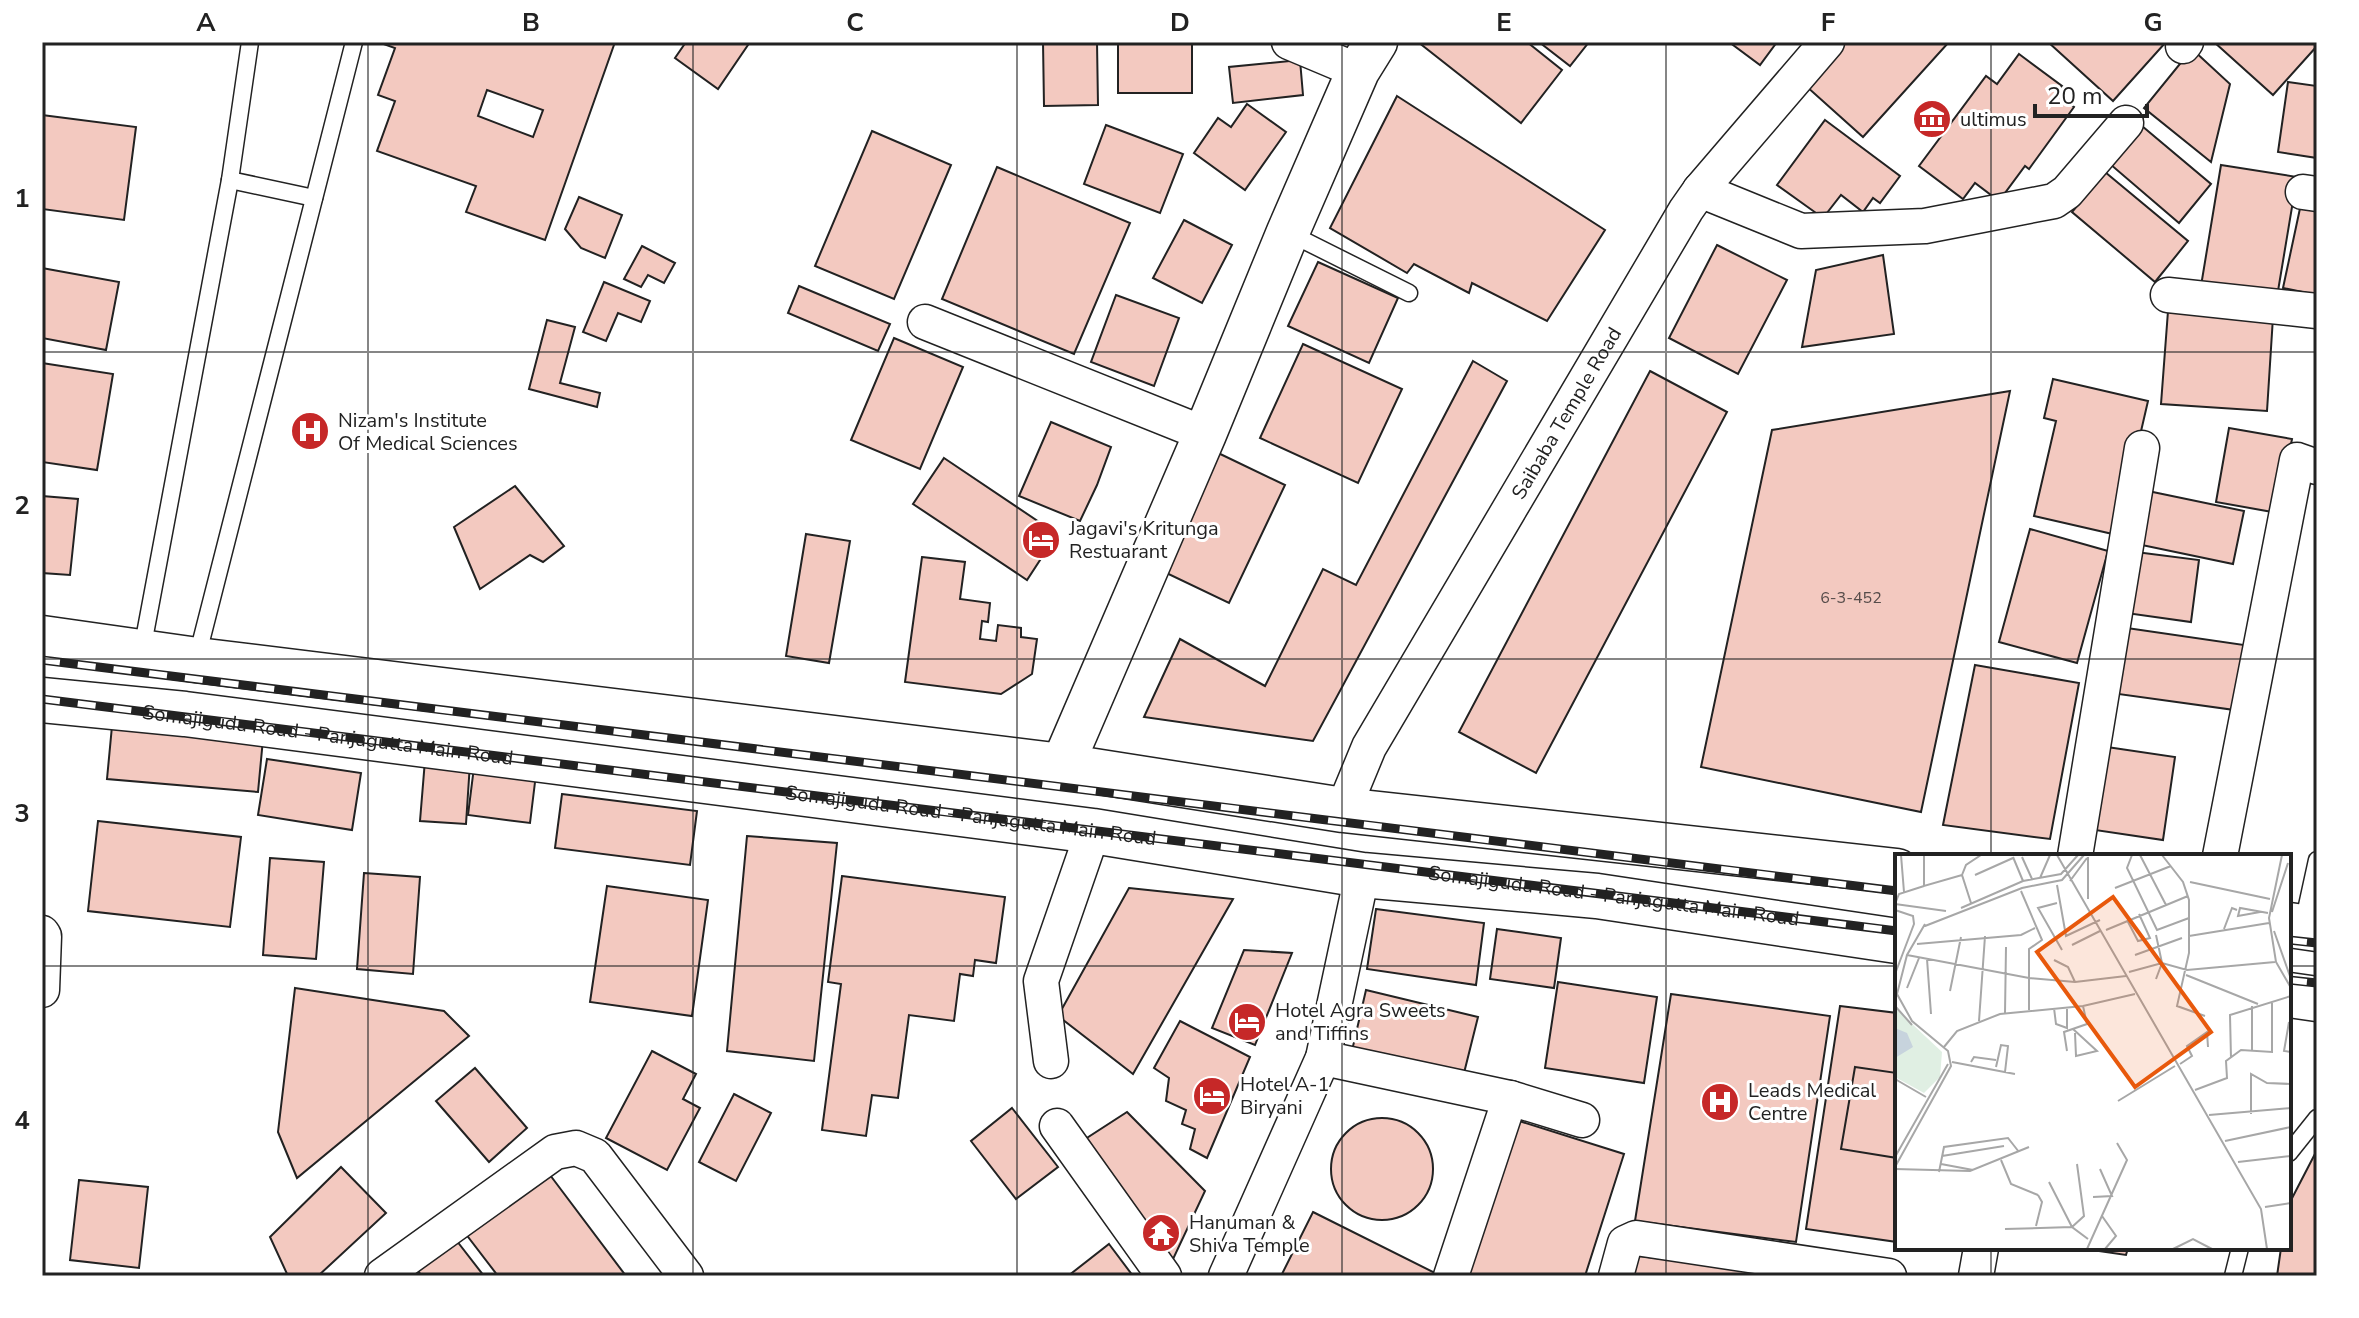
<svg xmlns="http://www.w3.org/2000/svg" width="2359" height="1318" font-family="'Nunito Sans',sans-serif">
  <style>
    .building { fill: #f3c9c0; stroke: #222; stroke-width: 2; fill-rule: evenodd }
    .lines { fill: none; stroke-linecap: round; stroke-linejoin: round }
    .service-casing { stroke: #222; stroke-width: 19 }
    .minor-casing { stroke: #222; stroke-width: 37 }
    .tertiary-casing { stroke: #222; stroke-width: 45 }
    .trunk-casing { stroke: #222; stroke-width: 47 }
    .service { stroke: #fff; stroke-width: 16 }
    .minor { stroke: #fff; stroke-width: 34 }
    .tertiary { stroke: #fff; stroke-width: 42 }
    .trunk { stroke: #fff; stroke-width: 44 }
    .rail-casing { stroke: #222; stroke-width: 9 }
    .rail { stroke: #fff; stroke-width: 6; stroke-dasharray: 18; stroke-linecap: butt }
    .grid { fill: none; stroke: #222; stroke-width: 2; stroke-opacity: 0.55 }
    .labels { text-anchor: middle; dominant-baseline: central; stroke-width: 6; stroke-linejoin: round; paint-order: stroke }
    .number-label { font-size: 16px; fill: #564c4a }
    .poi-label { font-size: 20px; fill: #222; stroke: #fff; text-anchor: start }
    .street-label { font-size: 20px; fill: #222; stroke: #fff }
    .inset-road { fill: none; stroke: #a7a7a7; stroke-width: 2 }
    .view { fill: #e8590c; fill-opacity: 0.15; stroke: #e8590c; stroke-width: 4 }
    .inset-edge { fill: none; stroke: #222; stroke-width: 4 }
    .neatline { fill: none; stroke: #222; stroke-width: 3 }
    .grid-label { font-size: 26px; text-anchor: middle; font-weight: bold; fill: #222 }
  </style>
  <rect width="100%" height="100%" fill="#fff"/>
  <g class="building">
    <path d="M378,42H615L545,240L466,212L476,186L377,151L395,101L378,95L395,48ZM487,90L543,110L533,137L478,116Z"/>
    <path d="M686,42H750L718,89L675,58Z"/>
    <path d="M1043,42H1097L1098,105L1044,106Z"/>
    <rect x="1118" y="42" width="74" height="51"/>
    <path d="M1418,42H1527L1562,70L1521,123Z"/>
    <path d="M1539,42H1589L1570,66Z"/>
    <path d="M1729,42H1777L1760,65Z"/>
    <path d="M1845,42H1949L1863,137L1806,86Z"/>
    <path d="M2048,42H2166L2113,101Z"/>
    <path d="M2214,42H2317V46L2273,95Z"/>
    <path d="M2192,49L2230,84L2211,162L2144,108Z"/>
    <path d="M2019,54L2062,86L2056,93L2074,107L2029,169L2025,166L1999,201L1975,183L1963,199L1919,166L1986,76L1997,84Z"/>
    <path d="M1300,60L1303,95L1233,103L1229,67Z"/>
    <path d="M2288,82L2317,86V158L2278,152Z"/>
    <path d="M1397,96L1605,230L1547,321L1472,283L1469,293L1414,264L1407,273L1330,228Z"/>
    <path d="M1247,104L1286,132L1245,190L1194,153L1218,118L1231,127Z"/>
    <path d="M42,115L136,127L124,220L42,209Z"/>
    <path d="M1825,120L1900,176L1880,203L1873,198L1863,212L1841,195L1823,218L1777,185Z"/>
    <path d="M1106,125L1183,154L1160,213L1084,184Z"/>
    <path d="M2142,126L2211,184L2179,223L2110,164Z"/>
    <path d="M872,131L951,165L894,299L815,266Z"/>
    <path d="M2221,165L2297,177L2277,297L2201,286Z"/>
    <path d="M997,167L1130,223L1074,354L942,299Z"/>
    <path d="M2105,172L2188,241L2155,282L2072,212Z"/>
    <path d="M579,197L622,215L605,258L581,248L565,229Z"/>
    <path d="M2302,199L2317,202V295L2283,288Z"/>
    <path d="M1184,220L1232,245L1202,303L1153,278Z"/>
    <path d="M1717,245L1787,280L1738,374L1669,338Z"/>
    <path d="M642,246L675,263L664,283L648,275L641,287L624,279Z"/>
    <path d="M1883,255L1894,334L1802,347L1816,270Z"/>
    <path d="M1318,262L1398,298L1369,363L1288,326Z"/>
    <path d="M42,268L119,282L106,350L42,338Z"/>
    <path d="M604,282L650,301L641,322L618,313L606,341L583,332Z"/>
    <path d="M799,286L890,324L878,351L788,313Z"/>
    <path d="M1116,295L1179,318L1154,386L1091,362Z"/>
    <path d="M2168,311L2273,317L2267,411L2161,404Z"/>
    <path d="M547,320L575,327L560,383L600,393L597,407L529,389Z"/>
    <path d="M894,338L963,367L920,469L851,440Z"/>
    <path d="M1303,344L1402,389L1358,483L1260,438Z"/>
    <path d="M1473,361L1507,381L1313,741L1144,717L1180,639L1265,686L1323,569L1356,585Z"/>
    <path d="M42,363L113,374L97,470L42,462Z"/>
    <path d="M1650,371L1727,412L1536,773L1459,732Z"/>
    <path d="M2053,379L2148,401L2117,535L2034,516L2056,421L2044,418Z"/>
    <path d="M2010,391L1921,812L1701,767L1772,430Z"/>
    <path d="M1051,422L1111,447L1097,485L1080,521L1019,496Z"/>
    <path d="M2229,428L2292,439L2278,513L2216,502Z"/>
    <path d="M1214,451L1285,485L1229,603L1158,569Z"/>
    <path d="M944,458L1057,534L1027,580L913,504Z"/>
    <path d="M515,486L564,546L543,562L530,555L480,589L454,527Z"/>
    <path d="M2148,491L2244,511L2233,564L2137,544Z"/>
    <path d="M42,496L78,499L70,575L42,573Z"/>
    <path d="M2030,529L2108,551L2077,663L1999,642Z"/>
    <path d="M806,534L850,541L829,663L786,656Z"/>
    <path d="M2128,551L2199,560L2191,622L2119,612Z"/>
    <path d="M922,557L965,562L960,599L990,603L988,622L982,621L980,639L996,641L998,625L1021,628V637L1037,639L1032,674L1001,694L905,682Z"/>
    <path d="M2120,627L2251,646L2242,711L2111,693Z"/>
    <path d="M1975,665L2079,683L2050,839L1943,825Z"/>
    <path d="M112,726L263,739L258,792L107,779Z"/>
    <path d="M2107,747L2175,757L2163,840L2095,830Z"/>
    <path d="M267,759L361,773L352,830L258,815Z"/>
    <path d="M425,760L470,763L466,824L420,821Z"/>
    <path d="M474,767L536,774L530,823L468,815Z"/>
    <path d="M562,794L697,811L690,865L555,848Z"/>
    <path d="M98,821L241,837L230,927L88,911Z"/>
    <path d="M747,836L837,843L814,1061L727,1051Z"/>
    <path d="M270,858L324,862L316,959L263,955Z"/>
    <path d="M364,873L420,877L413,974L357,969Z"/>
    <path d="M842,876L1005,897L996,963L975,960L973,976L960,974L954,1021L909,1015L898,1098L872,1095L866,1136L822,1130L841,984L828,982Z"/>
    <path d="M607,886L708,900L692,1016L590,1002Z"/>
    <path d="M1129,888L1233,899L1133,1074L1058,1016Z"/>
    <path d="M1376,909L1484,923L1476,985L1367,969Z"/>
    <path d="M1497,929L1561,938L1554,988L1490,979Z"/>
    <path d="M1244,950L1292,953L1255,1045L1212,1028Z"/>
    <path d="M1558,982L1657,997L1644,1083L1545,1068Z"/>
    <path d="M295,988L444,1011L469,1036L297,1178L278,1132Z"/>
    <path d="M1366,990L1478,1017L1462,1081L1351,1055Z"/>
    <path d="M1671,994L1830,1016L1796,1242L1635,1221Z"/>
    <path d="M1840,1006L1897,1013V1242L1806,1229Z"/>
    <path d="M1180,1021L1250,1057L1207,1158L1190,1149L1195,1129L1182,1124L1186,1110L1166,1101L1169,1078L1154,1068Z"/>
    <path d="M652,1051L696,1074L683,1099L700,1108L667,1170L606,1138Z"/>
    <path d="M1855,1067L1897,1073V1158L1841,1149Z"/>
    <path d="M475,1068L527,1128L489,1162L436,1101Z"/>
    <path d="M734,1094L771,1113L736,1181L699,1162Z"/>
    <path d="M1012,1108L1058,1167L1016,1199L971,1141Z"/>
    <path d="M1127,1112L1205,1191L1166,1274L1076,1145Z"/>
    <circle cx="1382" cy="1169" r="51"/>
    <path d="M1516,1120L1624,1154L1585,1276H1467Z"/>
    <path d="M2317,1150V1276H2277L2281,1248H2289V1204Z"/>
    <path d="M341,1167L386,1213L318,1276H288L270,1237Z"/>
    <path d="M544,1167L626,1276H498L462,1229Z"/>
    <path d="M79,1180L148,1187L139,1268L70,1260Z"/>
    <path d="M1313,1212L1441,1276H1281Z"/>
    <path d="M453,1236L484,1276H422L414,1266Z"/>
    <path d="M1109,1244L1133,1276H1068Z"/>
    <path d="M2078,1248H2128L2126,1255Z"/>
    <path d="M1632,1255L1795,1276H1626Z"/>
  </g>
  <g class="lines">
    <defs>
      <g id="service">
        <path d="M230,180L314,198"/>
        <path d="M1289,233L1409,293"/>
        <path d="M142,650L230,180L250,42"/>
        <path d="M197,657L354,42"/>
        <path d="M2303,924L2317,860"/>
        <path d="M2289,1153L2317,1118"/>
        <path d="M2233,1276L2240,1248"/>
      </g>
      <g id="minor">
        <path d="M1289,42L1358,71"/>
        <path d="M2183,46L2186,42"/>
        <path d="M1700,190L1801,231L1925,226L2054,201L2067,192L2126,123"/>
        <path d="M2303,192L2317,194"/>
        <path d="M2168,295L2317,311"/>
        <path d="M925,322L1205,434"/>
        <path id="s1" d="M1343,810L1369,747L1686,210L1700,190L1827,42"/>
        <path d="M2075,856L2142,448"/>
        <path d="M2220,856L2297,460L2317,467"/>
        <path d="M42,933L44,936L42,990"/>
        <path d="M1323,1058L1510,1098L1582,1120"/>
        <path d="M1051,1061L1041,981L1093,831"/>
        <path d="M1057,1126L1164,1276"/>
        <path d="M382,1276L555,1152L576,1148L595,1156L686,1276"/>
        <path d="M1226,1276L1323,1058L1362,875"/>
        <path d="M1451,1276L1510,1098"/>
        <path d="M1616,1276L1625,1243L1636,1238L1889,1276"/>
        <path d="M1976,1276L1981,1248"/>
      </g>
      <path id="tertiary" d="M1062,766L1205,434L1288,232L1358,71L1376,42"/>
      <g id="trunk">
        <path d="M42,638L197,660L1062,766L1343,810L1897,871"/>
        <path d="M42,700L185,714L1093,831L1362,875L1597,896L1897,941"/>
        <path d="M2289,925L2317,929"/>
        <path d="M2289,995L2317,999"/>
      </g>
    </defs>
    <use href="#service" class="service-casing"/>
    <use href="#minor" class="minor-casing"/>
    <use href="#tertiary" class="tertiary-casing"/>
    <use href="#trunk" class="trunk-casing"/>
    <use href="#service" class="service"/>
    <use href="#minor" class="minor"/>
    <use href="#tertiary" class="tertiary"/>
    <use href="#trunk" class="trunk"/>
    <defs>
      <g id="rail">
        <path d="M42,660L1897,891"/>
        <path id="s2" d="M42,699L1897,931"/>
        <path d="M2289,940L2317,943"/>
        <path d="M2289,980L2317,983"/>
      </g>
    </defs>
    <use href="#rail" class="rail-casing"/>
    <use href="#rail" class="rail"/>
  </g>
  <path class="grid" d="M368,42V1276M693,42V1276M1017,42V1276M1342,42V1276M1666,42V1276M1991,42V856M42,352H2317M42,659H2317M42,966H1897M2289,966H2317M1991,1248V1276"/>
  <defs>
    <symbol id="museum-disc" viewBox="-11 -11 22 22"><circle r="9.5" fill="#c62828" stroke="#fff"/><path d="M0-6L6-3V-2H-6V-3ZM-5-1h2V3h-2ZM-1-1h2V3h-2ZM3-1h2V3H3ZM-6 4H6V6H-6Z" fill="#fff"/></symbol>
    <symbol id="hospital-disc" viewBox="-11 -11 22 22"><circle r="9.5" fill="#c62828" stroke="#fff"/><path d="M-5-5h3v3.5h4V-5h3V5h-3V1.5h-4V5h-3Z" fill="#fff"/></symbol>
    <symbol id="hotel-disc" viewBox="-11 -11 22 22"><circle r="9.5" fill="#c62828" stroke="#fff"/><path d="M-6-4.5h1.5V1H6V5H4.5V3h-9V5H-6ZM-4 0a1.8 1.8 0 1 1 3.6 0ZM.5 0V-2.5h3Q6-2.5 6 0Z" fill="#fff"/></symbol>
    <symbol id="temple-disc" viewBox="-11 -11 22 22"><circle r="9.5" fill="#c62828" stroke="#fff"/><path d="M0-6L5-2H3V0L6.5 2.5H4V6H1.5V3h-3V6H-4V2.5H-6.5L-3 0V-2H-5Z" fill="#fff"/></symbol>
  </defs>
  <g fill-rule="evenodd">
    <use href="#museum-disc" x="1910" y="97" width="44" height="44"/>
    <use href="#hospital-disc" x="288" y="409" width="44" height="44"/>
    <use href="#hotel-disc" x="1019" y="518" width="44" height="44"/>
    <use href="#hotel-disc" x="1225" y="1000" width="44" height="44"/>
    <use href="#hotel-disc" x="1190" y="1074" width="44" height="44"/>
    <use href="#hospital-disc" x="1698" y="1080" width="44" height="44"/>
    <use href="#temple-disc" x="1139" y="1211" width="44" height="44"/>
  </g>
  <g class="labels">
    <g class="number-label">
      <text x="1851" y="598">6-3-452</text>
    </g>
    <g class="poi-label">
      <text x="1960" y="119">ultimus</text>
      <text x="338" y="420">Nizam's Institute<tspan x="338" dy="23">Of Medical Sciences</tspan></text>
      <text x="1069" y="528">Jagavi's Kritunga<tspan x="1069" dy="23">Restuarant</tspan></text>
      <text x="1275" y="1010">Hotel Agra Sweets<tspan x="1275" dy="23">and Tiffins</tspan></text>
      <text x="1240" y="1084">Hotel A-1<tspan x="1240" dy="23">Biryani</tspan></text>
      <text x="1748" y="1090">Leads Medical<tspan x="1748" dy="23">Centre</tspan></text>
      <text x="1189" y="1222">Hanuman &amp;<tspan x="1189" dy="23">Shiva Temple</tspan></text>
    </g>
    <g class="street-label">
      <text stroke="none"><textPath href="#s1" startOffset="456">Saibaba Temple Road</textPath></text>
      <text stroke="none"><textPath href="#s2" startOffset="288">Somajiguda Road - Panjagutta Main Road</textPath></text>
      <text stroke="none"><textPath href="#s2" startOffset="936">Somajiguda Road - Panjagutta Main Road</textPath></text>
      <text stroke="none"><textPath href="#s2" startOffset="1584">Somajiguda Road - Panjagutta Main Road</textPath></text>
    </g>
  </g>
  <g transform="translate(1895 854)">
    <rect width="396" height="396" fill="#fff"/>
    <path d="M0,154L47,198L45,223L29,239L0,223Z" fill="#e0efe3"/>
    <path d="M0,174L12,179L18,193L0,204Z" fill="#c7d3dd"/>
    <path class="inset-road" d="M6,1L9,38M29,1V32L67,21L76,49M162,1L366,355L372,395M237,1L232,14L262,76L294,64M245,1L271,51M267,1L288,28L294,46V99L282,152L310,162M387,1L374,64L381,108L396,134M118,3L128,27M127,3L137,25M193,3V45M67,21L71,11L86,1M80,21L118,4M145,24L155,1M175,27L192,4M295,28L375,45M162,31L171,82L205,66M220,34L276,12M126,37L147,86L134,95V156M162,49L143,54L167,96M0,50L4,40L29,32M0,50L51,57M66,54L128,27L166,20L183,1M0,56L18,62L19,70L0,120M365,58L343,62L345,54L373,59M377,58L393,9M232,66L243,87L255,84L244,60M30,72L127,34L167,26L189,1M329,75L337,54L342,56M211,76L293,42M379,77L396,125M261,81L267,109L261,125M294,82L374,69M22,90L126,81L140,74M177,91L205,77M12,101L134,124L180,128L231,122M240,101L287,84M32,105L36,160M159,106L173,113L180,128M234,118L267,109L292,116L380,108M291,121L363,150M12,134L24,104M55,137L66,83M0,152L17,171M357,152V197M159,154L161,170L172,174V153M110,159L111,93M84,167L90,82M394,168L389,197L396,198M178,175L202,197L181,202L180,179M49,193L62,177L105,160L188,152L240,140M172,197L169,178L192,170L188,152M336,204L335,161L396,142M57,208L120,220M76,208L79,203L101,206M285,210L297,202L292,192L312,178L313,193M101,213L106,191L113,192L110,218M0,225L31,243M300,236L332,224L331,207L346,196L377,198V149M223,247L280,212M356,260V220L372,229L396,230M314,261L396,254M330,287L396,273M47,302L109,292M0,303L53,210M106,306L116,330L143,341M343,308L396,302M46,310L78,316M0,313L56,212L53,197L17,167L2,140L12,101L30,70M0,315L75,317L134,293M44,318L49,293L113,284L124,298M154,328L177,373L193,385M198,343L217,342L205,315M370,353L396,349M207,362L221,382L210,395M141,372L147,348L143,341M110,375L177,373L189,362L182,310M192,395L232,306L222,289M278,395L298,385L317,395"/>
    <path class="view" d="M218,43L316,178L240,233L142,98Z"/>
    <rect width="396" height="396" class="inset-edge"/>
  </g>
  <rect width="2359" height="1318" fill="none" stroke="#ffffff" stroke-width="88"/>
  <path d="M2035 104v12h112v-12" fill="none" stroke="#222222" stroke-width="4"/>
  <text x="2047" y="104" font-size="24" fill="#222222" stroke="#ffffff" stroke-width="6" paint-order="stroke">20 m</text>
  <rect x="44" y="44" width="2271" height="1230" class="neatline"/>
  <g class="grid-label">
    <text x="206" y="31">A</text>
    <text x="531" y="31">B</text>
    <text x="855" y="31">C</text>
    <text x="1180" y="31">D</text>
    <text x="1504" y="31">E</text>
    <text x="1828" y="31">F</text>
    <text x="2153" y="31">G</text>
    <text x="22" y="207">1</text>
    <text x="22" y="514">2</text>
    <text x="22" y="822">3</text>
    <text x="22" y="1129">4</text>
  </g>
</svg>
